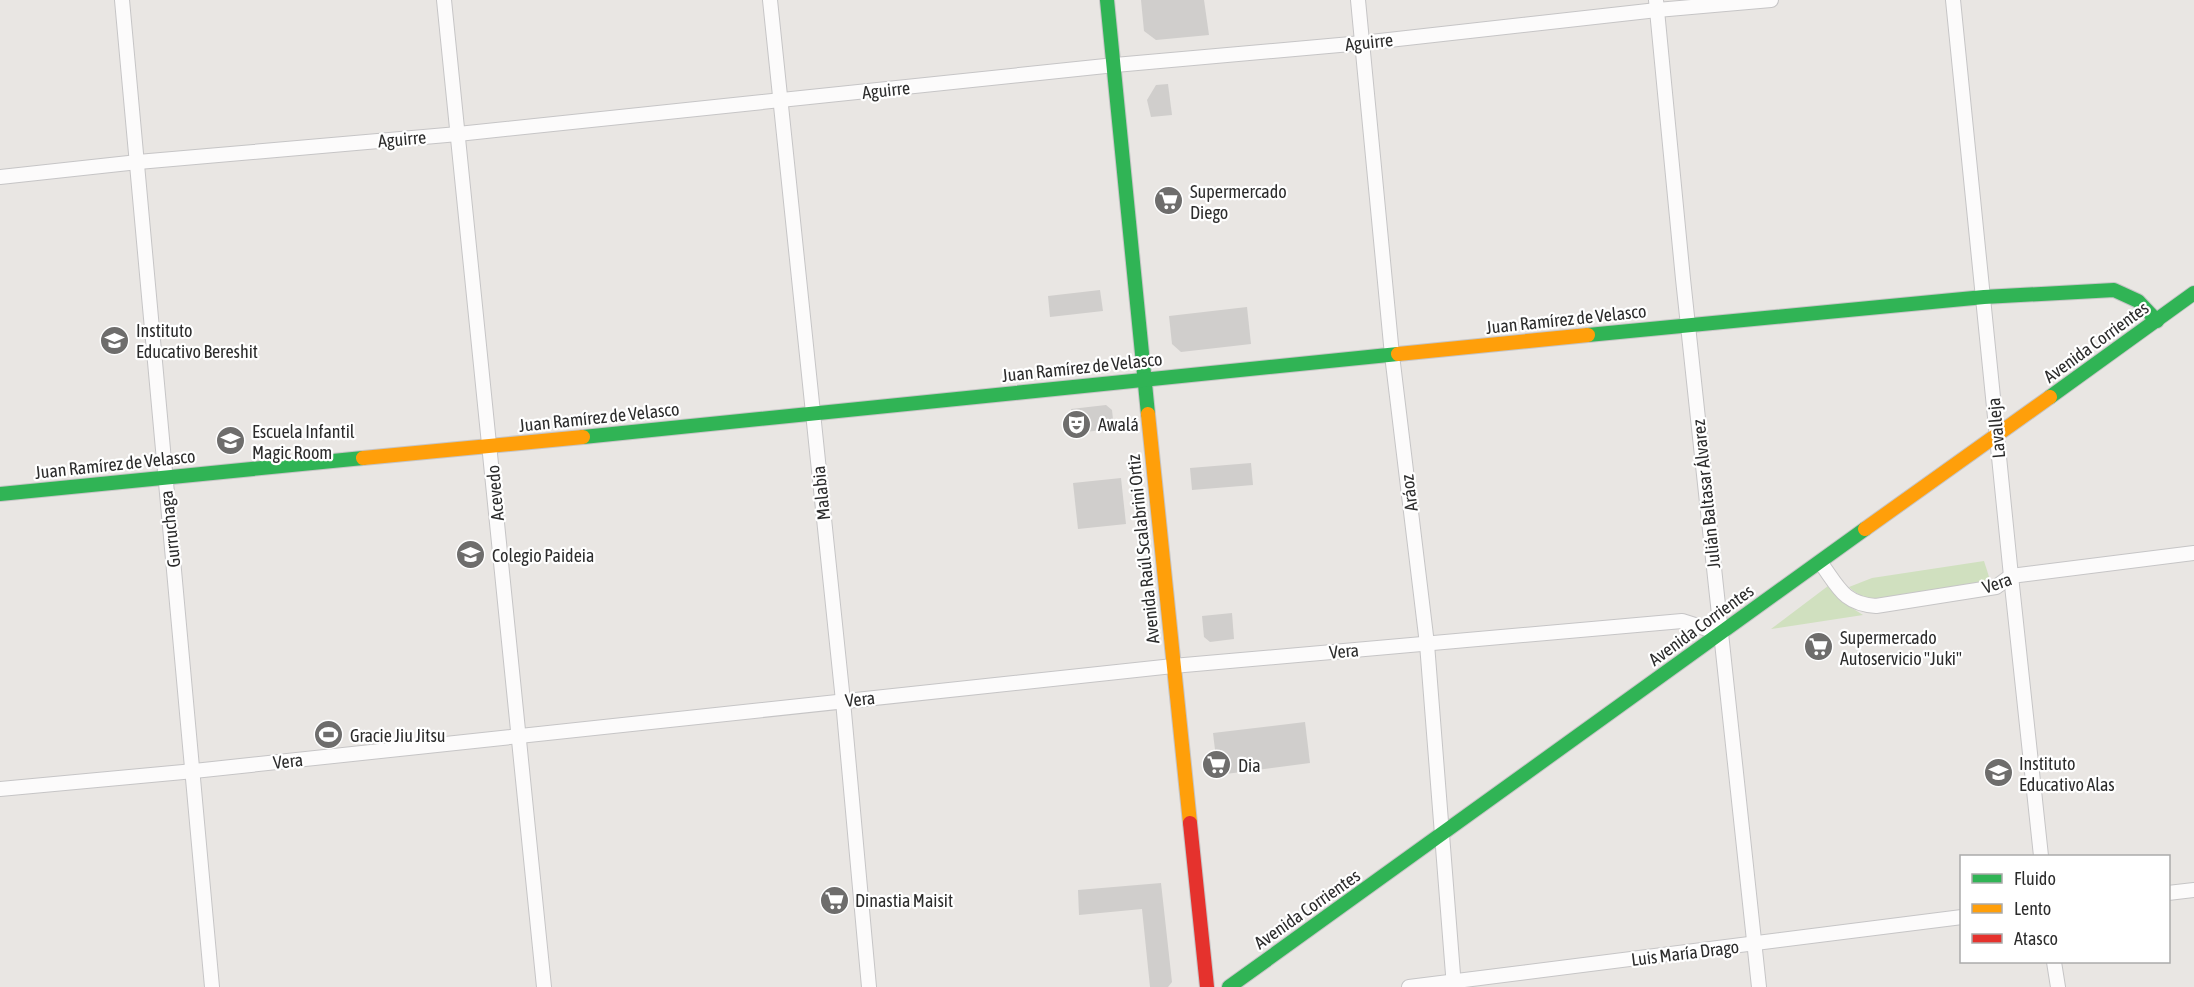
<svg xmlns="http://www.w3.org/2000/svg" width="2194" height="987" font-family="'Asap Condensed',sans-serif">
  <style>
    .green { fill: #d0e0bf }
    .building { fill: #d0cecc }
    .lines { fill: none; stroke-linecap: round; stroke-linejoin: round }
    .street-casing { stroke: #c6c5c6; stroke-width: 16 }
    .fast-casing { stroke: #c6c5c6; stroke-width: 16 }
    .slow-casing { stroke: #c6c5c6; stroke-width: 16 }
    .jam-casing { stroke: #c6c5c6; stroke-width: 16 }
    .street { stroke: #fcfbfb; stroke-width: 14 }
    .fast { stroke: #30b455; stroke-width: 14 }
    .slow { stroke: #ff9f0a; stroke-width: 14 }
    .jam { stroke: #e5322d; stroke-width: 14 }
    .labels { text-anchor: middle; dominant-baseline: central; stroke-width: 4.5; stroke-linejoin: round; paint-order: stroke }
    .street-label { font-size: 18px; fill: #2c2c2c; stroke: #fff }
    .poi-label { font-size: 18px; fill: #2c2c2c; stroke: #fff; text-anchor: start }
  </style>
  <rect width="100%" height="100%" fill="#e9e6e3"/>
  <g class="green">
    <path d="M1984,561L1991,583L1883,600C1869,599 1859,597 1849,587L1872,578Z"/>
    <path d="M1828,586L1841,601L1863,615L1771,629Z"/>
  </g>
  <g class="building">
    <path d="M1141,0H1204L1209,35L1156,40L1144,31Z"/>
    <path d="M1168,84L1172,115L1151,117L1147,100L1156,85Z"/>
    <path d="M1100,290L1103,311L1050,317L1048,296Z"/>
    <path d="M1247,307L1251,344L1181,352L1172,344L1169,316Z"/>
    <path d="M1106,405L1112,410L1114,429L1074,433L1071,409Z"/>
    <path d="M1251,463L1253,485L1192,490L1190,468Z"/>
    <path d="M1121,478L1126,524L1078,529L1073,483Z"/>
    <path d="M1232,613L1234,639L1210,642L1204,637L1202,616Z"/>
    <path d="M1305,722L1310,763L1218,775L1213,733Z"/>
    <path d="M1161,883L1172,982L1168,987H1150L1142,909L1079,915L1078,890Z"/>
  </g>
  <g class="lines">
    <defs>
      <g id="street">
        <path d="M122,0L212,987"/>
        <path d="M444,0L544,987"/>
        <path d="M770,0L843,701L869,987"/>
        <path d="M1358,0L1392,355L1427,644L1454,987"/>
        <path d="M1656,0L1683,279L1759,987"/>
        <path d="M1953,0L2011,576L2041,856"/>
        <path d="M0,177L138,162L458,134L1115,65L1362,43L1657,10L1771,0"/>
        <path d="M1820,562C1838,586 1843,604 1876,606L1996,587L2011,576L2194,553"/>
        <path d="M0,789L194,771L1173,666L1682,621L1720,633"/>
        <path d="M2168,893L2194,890"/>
        <path d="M2054,962L2058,987"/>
        <path d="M1409,987L1962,917"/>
      </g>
      <g id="fast">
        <path d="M1107,0L1148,414"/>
        <path d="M1588,335L1984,297L2114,290L2138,301L2157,321"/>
        <path d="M2050,397L2194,293"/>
        <path d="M583,437L1398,354"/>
        <path d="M0,494L363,458"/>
        <path d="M1229,987L1865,529"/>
      </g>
      <g id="slow">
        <path d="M1398,354L1588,335"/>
        <path d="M1148,414L1190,823"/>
        <path d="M363,458L583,437"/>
        <path d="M1865,529L2050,397"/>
      </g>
      <path id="jam" d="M1190,823L1207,987"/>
    </defs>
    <use href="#street" class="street-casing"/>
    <use href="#fast" class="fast-casing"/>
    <use href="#slow" class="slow-casing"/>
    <use href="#jam" class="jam-casing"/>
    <use href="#street" class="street"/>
    <use href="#fast" class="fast"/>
    <use href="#slow" class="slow"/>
    <use href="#jam" class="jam"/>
  </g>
  <defs>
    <symbol id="supermarket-disc" viewBox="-11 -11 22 22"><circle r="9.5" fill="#6e6d6c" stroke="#fff"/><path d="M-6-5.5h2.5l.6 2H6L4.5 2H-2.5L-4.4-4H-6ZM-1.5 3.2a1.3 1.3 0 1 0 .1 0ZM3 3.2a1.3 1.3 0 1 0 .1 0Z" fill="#fff"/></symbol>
    <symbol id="school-disc" viewBox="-11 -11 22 22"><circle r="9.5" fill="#6e6d6c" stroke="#fff"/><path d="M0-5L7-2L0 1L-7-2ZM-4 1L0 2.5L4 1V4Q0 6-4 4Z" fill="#fff"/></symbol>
    <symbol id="theatre-disc" viewBox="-11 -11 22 22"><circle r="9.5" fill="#6e6d6c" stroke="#fff"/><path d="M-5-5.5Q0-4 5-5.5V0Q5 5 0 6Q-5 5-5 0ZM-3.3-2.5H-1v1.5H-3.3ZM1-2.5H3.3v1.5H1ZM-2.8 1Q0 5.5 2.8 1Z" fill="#fff"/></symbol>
    <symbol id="stadium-disc" viewBox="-11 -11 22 22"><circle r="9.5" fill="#6e6d6c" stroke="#fff"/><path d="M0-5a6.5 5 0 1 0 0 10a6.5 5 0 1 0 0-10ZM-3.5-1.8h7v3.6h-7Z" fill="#fff"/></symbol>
  </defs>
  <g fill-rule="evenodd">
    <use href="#supermarket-disc" x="1152" y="184" width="33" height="33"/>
    <use href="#school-disc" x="98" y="324" width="33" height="33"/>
    <use href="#theatre-disc" x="1060" y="408" width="33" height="33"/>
    <use href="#school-disc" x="214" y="424" width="33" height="33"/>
    <use href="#school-disc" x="454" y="538" width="33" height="33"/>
    <use href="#supermarket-disc" x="1802" y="630" width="33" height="33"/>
    <use href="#stadium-disc" x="312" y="718" width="33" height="33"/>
    <use href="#supermarket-disc" x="1200" y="748" width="33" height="33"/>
    <use href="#school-disc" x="1982" y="756" width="33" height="33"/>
    <use href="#supermarket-disc" x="818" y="884" width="33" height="33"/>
  </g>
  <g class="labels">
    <g class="street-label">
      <text transform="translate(1369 42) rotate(-6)">Aguirre</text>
      <text transform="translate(886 90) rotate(-6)">Aguirre</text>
      <text transform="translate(402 139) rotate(-5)">Aguirre</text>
      <text transform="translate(1566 319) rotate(-6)">Juan Ramírez de Velasco</text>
      <text transform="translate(2096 342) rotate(-36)">Avenida Corrientes</text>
      <text transform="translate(1082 367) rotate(-6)">Juan Ramírez de Velasco</text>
      <text transform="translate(599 417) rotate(-6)">Juan Ramírez de Velasco</text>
      <text transform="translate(1996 428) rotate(-95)">Lavalleja</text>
      <text transform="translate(115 464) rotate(-6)">Juan Ramírez de Velasco</text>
      <text transform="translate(495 493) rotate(-95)">Acevedo</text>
      <text transform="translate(821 493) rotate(-96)">Malabia</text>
      <text transform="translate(1409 493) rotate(-97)">Aráoz</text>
      <text transform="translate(1706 494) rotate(-96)">Julián Baltasar Álvarez</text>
      <text transform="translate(170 529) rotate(-96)">Gurruchaga</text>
      <text transform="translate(1143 549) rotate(-96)">Avenida Raúl Scalabrini Ortiz</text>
      <text transform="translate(1997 583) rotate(-19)">Vera</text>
      <text transform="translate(1701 625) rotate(-36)">Avenida Corrientes</text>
      <text transform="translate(1344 651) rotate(-5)">Vera</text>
      <text transform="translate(860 699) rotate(-6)">Vera</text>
      <text transform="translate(288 761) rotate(-6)">Vera</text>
      <text transform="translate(1307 909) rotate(-35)">Avenida Corrientes</text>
      <text transform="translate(1685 953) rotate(-7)">Luis María Drago</text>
    </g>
    <g class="poi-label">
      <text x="1190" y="191">Supermercado<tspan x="1190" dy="21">Diego</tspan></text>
      <text x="136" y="330">Instituto<tspan x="136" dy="21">Educativo Bereshit</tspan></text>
      <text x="1098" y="424">Awalá</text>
      <text x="252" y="431">Escuela Infantil<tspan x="252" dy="21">Magic Room</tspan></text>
      <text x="492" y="555">Colegio Paideia</text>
      <text x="1840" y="637">Supermercado<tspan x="1840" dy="21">Autoservicio "Juki"</tspan></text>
      <text x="350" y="735">Gracie Jiu Jitsu</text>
      <text x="2019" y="763">Instituto<tspan x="2019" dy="21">Educativo Alas</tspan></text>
      <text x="1238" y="765">Dia</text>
      <text x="855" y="900">Dinastia Maisit</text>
    </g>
  </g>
  <rect x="1960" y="855" width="210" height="108" fill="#ffffff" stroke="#ababab" stroke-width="1.5"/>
  <rect x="1972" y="874" width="30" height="9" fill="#30b455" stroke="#ababab" stroke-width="1.5"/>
  <text x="2014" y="885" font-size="18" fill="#2c2c2c">Fluido</text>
  <rect x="1972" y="904" width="30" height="9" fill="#ff9f0a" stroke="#ababab" stroke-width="1.5"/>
  <text x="2014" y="915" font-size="18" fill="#2c2c2c">Lento</text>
  <rect x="1972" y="934" width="30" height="9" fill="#e5322d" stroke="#ababab" stroke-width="1.5"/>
  <text x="2014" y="945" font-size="18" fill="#2c2c2c">Atasco</text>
</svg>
